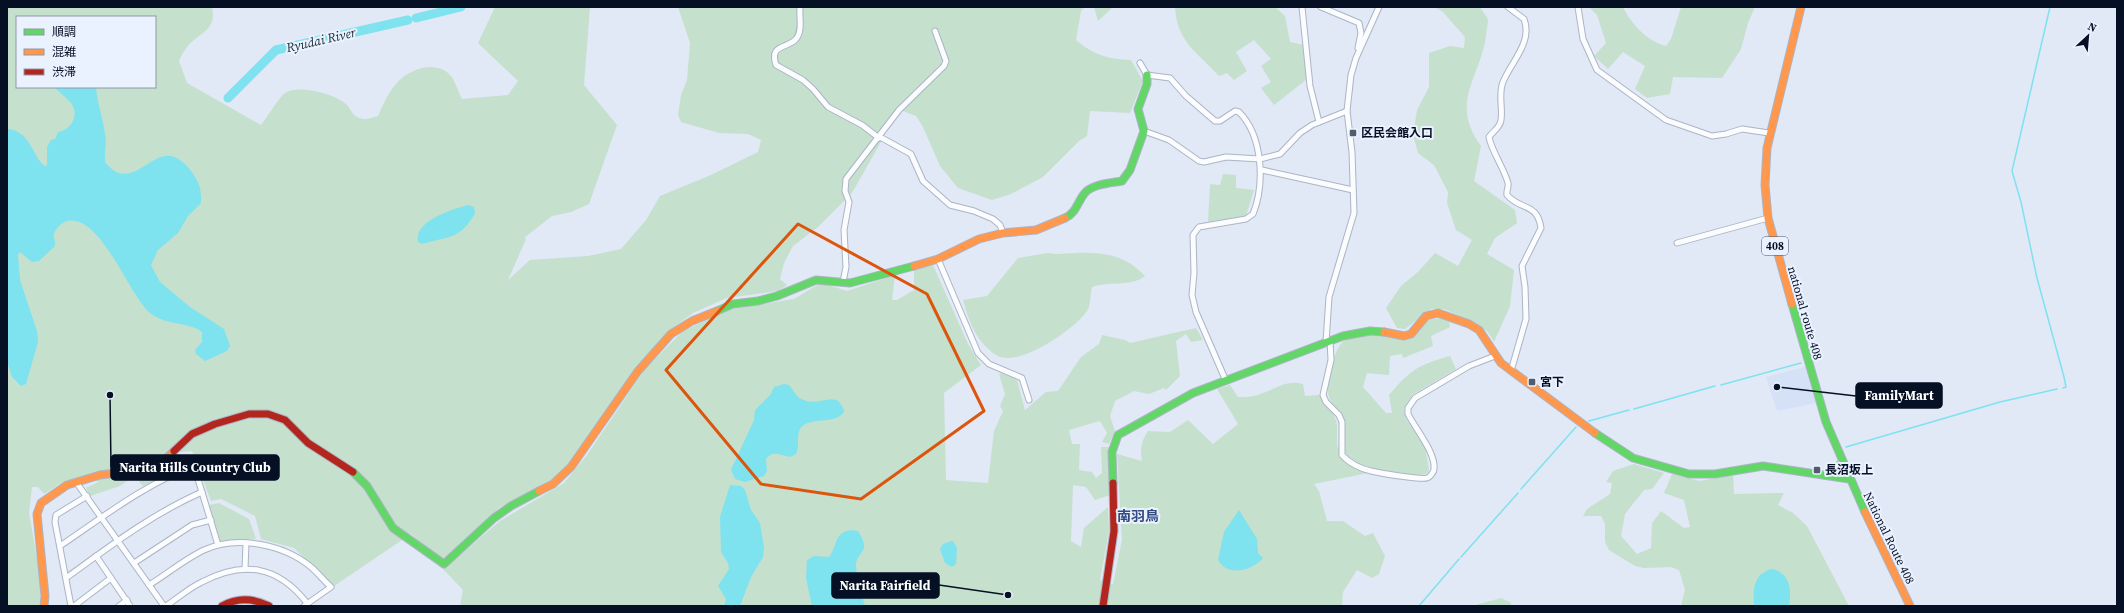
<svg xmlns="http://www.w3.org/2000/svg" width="2124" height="613" font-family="'Source Serif 4','Noto Sans JP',serif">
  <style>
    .built { fill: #d5e1f7 }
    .green { fill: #c5e1cd; fill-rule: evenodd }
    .water { fill: #7ee2ef }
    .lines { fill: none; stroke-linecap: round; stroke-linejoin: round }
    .stream { stroke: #7ee2ef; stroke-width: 1.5 }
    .river { stroke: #7ee2ef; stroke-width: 9 }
    .street-casing { stroke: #acb4c6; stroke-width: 7 }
    .fast-casing { stroke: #acb4c6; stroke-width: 9 }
    .slow-casing { stroke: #acb4c6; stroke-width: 9 }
    .jam-casing { stroke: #acb4c6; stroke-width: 9 }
    .street { stroke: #fafcfe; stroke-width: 5 }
    .fast { stroke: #63d668; stroke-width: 7 }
    .slow { stroke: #ff974d; stroke-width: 7 }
    .jam { stroke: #b3261e; stroke-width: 7 }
    .marked { fill: none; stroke: #dd550d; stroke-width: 3; stroke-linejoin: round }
    .poi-dot { fill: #535c6e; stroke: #ebf2ff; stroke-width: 1.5 }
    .labels { text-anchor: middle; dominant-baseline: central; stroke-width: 4; stroke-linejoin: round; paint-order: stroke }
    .shield { fill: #ebf2ff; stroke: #4b5466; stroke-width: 1 }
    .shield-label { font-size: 11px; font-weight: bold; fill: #061025 }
    .poi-label { font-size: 12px; font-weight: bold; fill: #061025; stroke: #ebf2ff; text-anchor: start }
    .street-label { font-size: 12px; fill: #061025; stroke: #ebf2ff }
    .water-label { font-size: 13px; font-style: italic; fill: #172e31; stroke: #ebf2ff }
    .quarter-label { font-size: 14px; font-weight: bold; fill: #324b80; stroke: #ebf2ff }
    .leader { fill: none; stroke: #061025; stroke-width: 1.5 }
    .callout-dot { fill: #061025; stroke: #ebf2ff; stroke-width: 1.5 }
    .callout { fill: #061025; stroke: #061025; stroke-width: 1.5 }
    .callout-label { font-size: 13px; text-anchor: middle; font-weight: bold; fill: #fff }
  </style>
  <rect width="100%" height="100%" fill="#e1e8f6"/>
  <path class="built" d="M1805,367L1816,403L1777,411L1766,377Z"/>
  <g class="green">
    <path d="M7,7H212C218,32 196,33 185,50C182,53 181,57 179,61L187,83L261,125C266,119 280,96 285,93C298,84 336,94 347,105C350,108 351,112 354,115C361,121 370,119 378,116C388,94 396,75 422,68C431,66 442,67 449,74C455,79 458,92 462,99L508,95L518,81L478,43L495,7H590L584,85L617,125L589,204L571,212L552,216L524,238L526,239L508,280L530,260L588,256L621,249L646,220L660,196L711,175L758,152L761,140L748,134L719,133L681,122L678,115L681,95L687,80L690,43L678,7H1085L1081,11L1076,40C1094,55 1107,59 1131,60L1143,81L1130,113L1090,111L1087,136L1079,141L1043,177L1011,194L992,200L958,188L940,166L923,127L916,116L903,111L889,121L882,140L852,193L818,227L793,246L784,263L780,279L787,285L778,291L727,298L693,313L670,330L636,366L569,463L551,480L499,508L444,560L438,558L411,534L334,586L294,548L261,539L255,516L221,499L211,501L192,451L170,453L182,463L174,471L143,486L134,476L120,486L90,496L86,488L98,482L93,476L61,483L44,494L38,487H32L29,512L39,571L41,606H7ZM17,17H155V87H17Z"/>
    <path d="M1094,7H1113L1098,21Z"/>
    <path d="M1175,7H1275L1285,16L1290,42L1304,45L1307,79L1274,105L1261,88L1271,82L1261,66L1271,59L1254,40L1236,52L1247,71L1234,80L1227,73L1219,76C1197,52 1177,42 1175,7Z"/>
    <path d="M1434,7H1480C1482,11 1487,16 1488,20C1488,25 1486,31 1486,36C1480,78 1449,103 1481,146L1474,181L1515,210L1517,223L1495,238L1487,254L1514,270L1510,306L1494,342L1488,332L1476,323L1444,309H1431L1405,329L1397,328L1386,308L1401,286L1419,271L1435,253L1458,266L1472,240L1456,230L1447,203L1448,192L1434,165L1418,153L1413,135L1417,110L1429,87V53L1450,46L1464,48L1465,37L1443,12Z"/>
    <path d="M1589,7H1623C1631,24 1647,41 1666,46L1671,39L1681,7H1755L1748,23L1741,49L1722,78L1673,77L1670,94L1647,98L1635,89L1645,66L1623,52L1608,69L1594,56L1606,43L1597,15Z"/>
    <path d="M1223,174L1236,175V188L1254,190L1246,216L1208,222L1210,184L1220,185Z"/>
    <path d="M1048,253C1058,255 1066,253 1076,253C1105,252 1125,255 1145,276C1132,287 1108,281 1092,287C1090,294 1091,305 1087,311C1075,329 1020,367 998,356C977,344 969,322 963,300L987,296L1018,258Z"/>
    <path d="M933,265L968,344L981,365L944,393L946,480L988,483L994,431L1003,411L1000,406L1005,394L999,374L1006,372L1017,380L1025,410L1046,392L1058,391L1081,357L1099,344L1102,335L1125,340L1130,343L1196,328L1203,340L1191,342L1186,334L1176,341L1180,376L1166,390L1164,388L1149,394L1134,391L1115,401L1110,416L1115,431L1109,444L1102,442L1107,433L1100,421L1069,430L1072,444H1080L1079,470L1092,472L1096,478L1102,473L1101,447H1109L1110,495L1095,500L1086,487L1073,485L1071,541L1081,547L1084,528L1108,507L1109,531L1100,580L1113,584L1122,540L1117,454L1142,461C1140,448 1141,442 1148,431L1170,432L1188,420L1213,444L1238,424L1217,389L1230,385L1238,397C1243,397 1249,397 1254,396C1272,392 1284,379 1303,384L1305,396L1320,395L1333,412L1337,424V446L1343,457L1368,473L1314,484L1319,491L1327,521H1343L1365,536L1373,533L1385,556L1379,574L1372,578L1357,570L1343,592L1342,606H460L463,590L443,569L500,521L564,483L587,455L645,369L683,331L731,309L794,299L817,285L825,284L847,291L895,275L892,300H897L914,290V270Z"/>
    <path d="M1440,318L1449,321L1450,327L1431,336L1433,346L1403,358L1402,354L1390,356L1389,375L1367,373L1363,387L1386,413H1392L1389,395C1412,369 1416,366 1450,356L1456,369L1412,395L1404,409L1406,419L1425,446L1429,470L1426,474L1419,475C1404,473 1354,469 1347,456C1342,448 1346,435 1345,426C1344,413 1328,405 1328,391C1328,379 1334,347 1345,340C1351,337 1374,333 1381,334C1391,335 1405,341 1414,336C1419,333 1423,325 1428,320Z"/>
    <path d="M1634,464L1664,473L1652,489L1644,490L1625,514L1621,536L1637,554L1651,548L1652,523L1661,511L1684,528L1690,527L1684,500L1664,493L1672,474L1699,481L1733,475L1734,494L1784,493L1778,505L1793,513L1807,526L1849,606H1681L1685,590L1679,570L1671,567L1644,568L1635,566L1609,550L1605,542V524L1601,516H1583L1587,509L1610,494L1612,483L1606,482L1613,471Z"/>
    <path d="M219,503L249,519L256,539L219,541L209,505Z"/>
    <path d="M1501,598L1510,602L1512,606H1472Z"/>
  </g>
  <g class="water">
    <path d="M54,87H96C97,103 103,118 105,134C107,143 104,152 105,162C127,191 147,158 165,156C179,153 195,173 199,185C201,190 201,197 201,203L188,216L178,233L158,250L151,265L160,282L190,307L224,329L230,346L227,351L205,361L196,354L195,350L202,342V332C187,321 165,326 149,312C128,293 100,213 67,221C61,223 56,228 54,234C53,238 56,241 55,246L39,261L32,262L20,252L18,255L20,280L37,331L38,342L26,384L21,386L12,377L7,361V129C31,130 33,159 45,166L47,165V147L51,140L55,139L58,132C71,130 80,115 71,103C66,97 59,92 54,87Z"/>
    <path d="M468,205L474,207L475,213C460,240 449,236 422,244L418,242C413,221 453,209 468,205Z"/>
    <path d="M784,384L789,385C792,388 795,394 798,397C813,408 827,396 836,400C840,401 841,406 844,409V412C835,426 809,415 800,429C796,437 800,446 796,454L790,457C780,455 773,450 766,459L767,471L764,476L745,482L735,479L731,470L754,420L755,410L771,394L774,387Z"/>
    <path d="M730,485L741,486L745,490L751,510L760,523L764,548L763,557L751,577L740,606H724L726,599L718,586L729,569L728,563L721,552L720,517Z"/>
    <path d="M1239,510L1257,539L1258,553L1263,558C1252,571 1227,577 1218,560L1224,532Z"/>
    <path d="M852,530L858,531C873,554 856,550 856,566C857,580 861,592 865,606H812L806,578L807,560L814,556L829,557C838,546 833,532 852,530Z"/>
    <path d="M951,541H953L957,548L956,564L952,567L945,563L940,549L943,544Z"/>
    <path d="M1772,569C1790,573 1792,590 1789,606H1754C1753,589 1753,574 1772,569Z"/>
  </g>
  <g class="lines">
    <g class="stream">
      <path d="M2050,7L2012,171L2021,202L2037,278L2064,377L2066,387L2063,388"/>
      <path d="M1721,385L1801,363"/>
      <path d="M1634,409L1715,386"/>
      <path d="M1589,421L1629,410"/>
      <path d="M1846,447L2000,402L2057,389"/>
      <path d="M1521,489L1576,427"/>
      <path d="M1461,557L1518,493"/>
      <path d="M1419,606L1459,559"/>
    </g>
    <g class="river">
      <path d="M416,18L461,7"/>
      <path d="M228,98L276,50L408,20"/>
    </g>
    <defs>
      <g id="street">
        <path d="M800,7C799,16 803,31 796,39C787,49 769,44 776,65L803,80L813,89L828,107L862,125L879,138"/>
        <path d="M1302,7L1310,86L1319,122"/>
        <path d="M1321,7L1359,23L1361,33L1358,48"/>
        <path d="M1508,7L1524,19C1533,42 1511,62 1503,82C1498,94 1503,108 1501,120C1500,128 1493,131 1489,137C1491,150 1504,168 1508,183C1509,187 1506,191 1507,195C1521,211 1537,202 1541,228L1522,266L1525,287L1526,319L1511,371"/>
        <path d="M1578,7L1583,39L1597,70L1666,120L1712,136L1726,134L1742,129L1769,133"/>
        <path d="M1140,63L1147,75L1170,78L1186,96L1215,121H1220L1235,111L1239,112C1263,136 1265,184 1253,214L1246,219L1199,227L1193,235L1194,273L1192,295L1196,312L1226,381"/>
        <path d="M1144,131L1169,140L1199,161L1204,162L1226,157L1260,159L1280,154L1300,133L1312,125L1347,111"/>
        <path d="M880,137L911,154L923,181L950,205L974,211L993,219L1000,225L1003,233"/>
        <path d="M1262,170L1353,190"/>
        <path d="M1677,243L1768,218"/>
        <path d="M938,259L978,353L989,364L1022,378L1029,400"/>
        <path d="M843,282L846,267L844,230L849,202L845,191L846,179L899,110L944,66L946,61L935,31"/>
        <path d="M1330,340L1331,360L1323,395L1326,402L1339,415L1342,422V455C1349,463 1361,469 1371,471C1379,473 1421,480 1427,478C1430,477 1434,472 1434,469C1436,453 1415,428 1408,414V408L1415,398L1469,366L1495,356"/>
        <path d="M1326,342L1329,297L1354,213L1352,152L1347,111L1351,75L1356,58L1379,7"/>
        <path d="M76,482L164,606"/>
        <path d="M60,546C103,517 145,484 194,466L218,545"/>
        <path d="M96,556L130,606"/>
        <path d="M134,563L192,525L211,520"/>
        <path d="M245,569L246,543"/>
        <path d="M66,578C110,546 152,514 202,492"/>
        <path d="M149,585C167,574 185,559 204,550C237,535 283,544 311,567C318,573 324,581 331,587L304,606"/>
        <path d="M71,606L55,522L56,515L87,496"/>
        <path d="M74,606L111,578"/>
        <path d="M119,606L127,600"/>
        <path d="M166,606C178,598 189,588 202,582C244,560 278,566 307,603"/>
      </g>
      <g id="fast">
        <path d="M1065,218C1076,213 1077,203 1084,194C1091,184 1111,183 1122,181L1130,170L1144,131L1138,109L1147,84V75"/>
        <path d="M1792,304L1826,422L1865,512"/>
        <path d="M717,311L733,304L758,301L777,296L816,280L850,283L914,266"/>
        <path d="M1595,433L1633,458L1689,474H1715L1763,466L1849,479"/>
        <path d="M353,472L367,486L393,528L444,564L494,518L511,506L539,491"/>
        <path d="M1825,475L1842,463"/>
        <path d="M1113,483L1112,452L1118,435L1193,393L1343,336L1370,331L1384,332"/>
      </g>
      <g id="slow">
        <path d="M914,266L938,259L979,239L1003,233L1036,230L1065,218"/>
        <path d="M1792,304L1768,218L1765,185L1767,148L1801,7"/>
        <path d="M1384,332L1404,336L1411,334L1426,316L1438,313L1469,324L1479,330L1501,363L1595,433"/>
        <path d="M539,491L553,484L571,467L638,371L671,334L692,321L717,311"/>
        <path d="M1865,512L1910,606"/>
        <path d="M44,606L45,596L37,514L41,503L67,485L100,475L149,469L162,462L174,451"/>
      </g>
      <g id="jam">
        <path d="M174,451L192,434L215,424L249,414H268L285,420L308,443L353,472"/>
        <path d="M222,606C238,597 253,598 269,606"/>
        <path d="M1103,606L1114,531L1113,483"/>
      </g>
    </defs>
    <use href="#street" class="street-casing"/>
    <use href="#fast" class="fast-casing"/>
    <use href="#slow" class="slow-casing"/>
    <use href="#jam" class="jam-casing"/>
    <use href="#street" class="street"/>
    <use href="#fast" class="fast"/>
    <use href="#slow" class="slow"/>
    <use href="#jam" class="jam"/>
  </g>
  <path class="marked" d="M798,224L927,294L984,411L861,499L761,484L666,370Z"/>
  <g class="poi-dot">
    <rect x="1349" y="129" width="8" height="8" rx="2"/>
    <rect x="1528" y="378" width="8" height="8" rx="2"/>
    <rect x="1813" y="466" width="8" height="8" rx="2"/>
  </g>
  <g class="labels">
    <rect class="shield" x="1762" y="237" width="26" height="18" rx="3"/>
    <g class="shield-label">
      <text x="1775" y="246">408</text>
    </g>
    <g class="poi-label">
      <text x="1361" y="133">区民会館入口</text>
      <text x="1540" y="382">宮下</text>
      <text x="1825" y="470">長沼坂上</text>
    </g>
    <g class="street-label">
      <text transform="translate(1805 313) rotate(74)">national route 408</text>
      <text transform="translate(1889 538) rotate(64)">National Route 408</text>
    </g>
    <g class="water-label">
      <text transform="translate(321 40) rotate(-13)">Ryudai River</text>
    </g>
    <g class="quarter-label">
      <text x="1138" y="516">南羽鳥</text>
    </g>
  </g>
  <path class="leader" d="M1777 387L1856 396M110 395L111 467M1008 595L939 585"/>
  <g class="callout-dot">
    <circle cx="1777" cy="387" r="4"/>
    <circle cx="110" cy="395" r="4"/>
    <circle cx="1008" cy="595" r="4"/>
  </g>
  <g class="callout">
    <rect x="1856" y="383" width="86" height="25" rx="4"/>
    <rect x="111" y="455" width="168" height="25" rx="4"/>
    <rect x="832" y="573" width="107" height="25" rx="4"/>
  </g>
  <g class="callout-label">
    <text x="1899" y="400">FamilyMart</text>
    <text x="195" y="472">Narita Hills Country Club</text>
    <text x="885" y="590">Narita Fairfield</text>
  </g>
  <rect width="2124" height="613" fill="none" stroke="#061025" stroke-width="16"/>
  <rect x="16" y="16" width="140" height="72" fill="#ebf2ff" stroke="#8f98a8"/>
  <rect x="24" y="29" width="20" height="6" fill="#63d668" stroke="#8f98a8"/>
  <text x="52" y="36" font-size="12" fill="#061025">順調</text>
  <rect x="24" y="49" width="20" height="6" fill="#ff974d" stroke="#8f98a8"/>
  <text x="52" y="56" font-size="12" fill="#061025">混雑</text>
  <rect x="24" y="69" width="20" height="6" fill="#b3261e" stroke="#8f98a8"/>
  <text x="52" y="76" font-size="12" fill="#061025">渋滞</text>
  <g transform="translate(2088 36) rotate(26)" stroke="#ebf2ff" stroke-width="3" paint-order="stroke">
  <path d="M0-3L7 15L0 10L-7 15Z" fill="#061025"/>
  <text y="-6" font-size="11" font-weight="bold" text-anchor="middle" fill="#061025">N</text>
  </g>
</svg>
